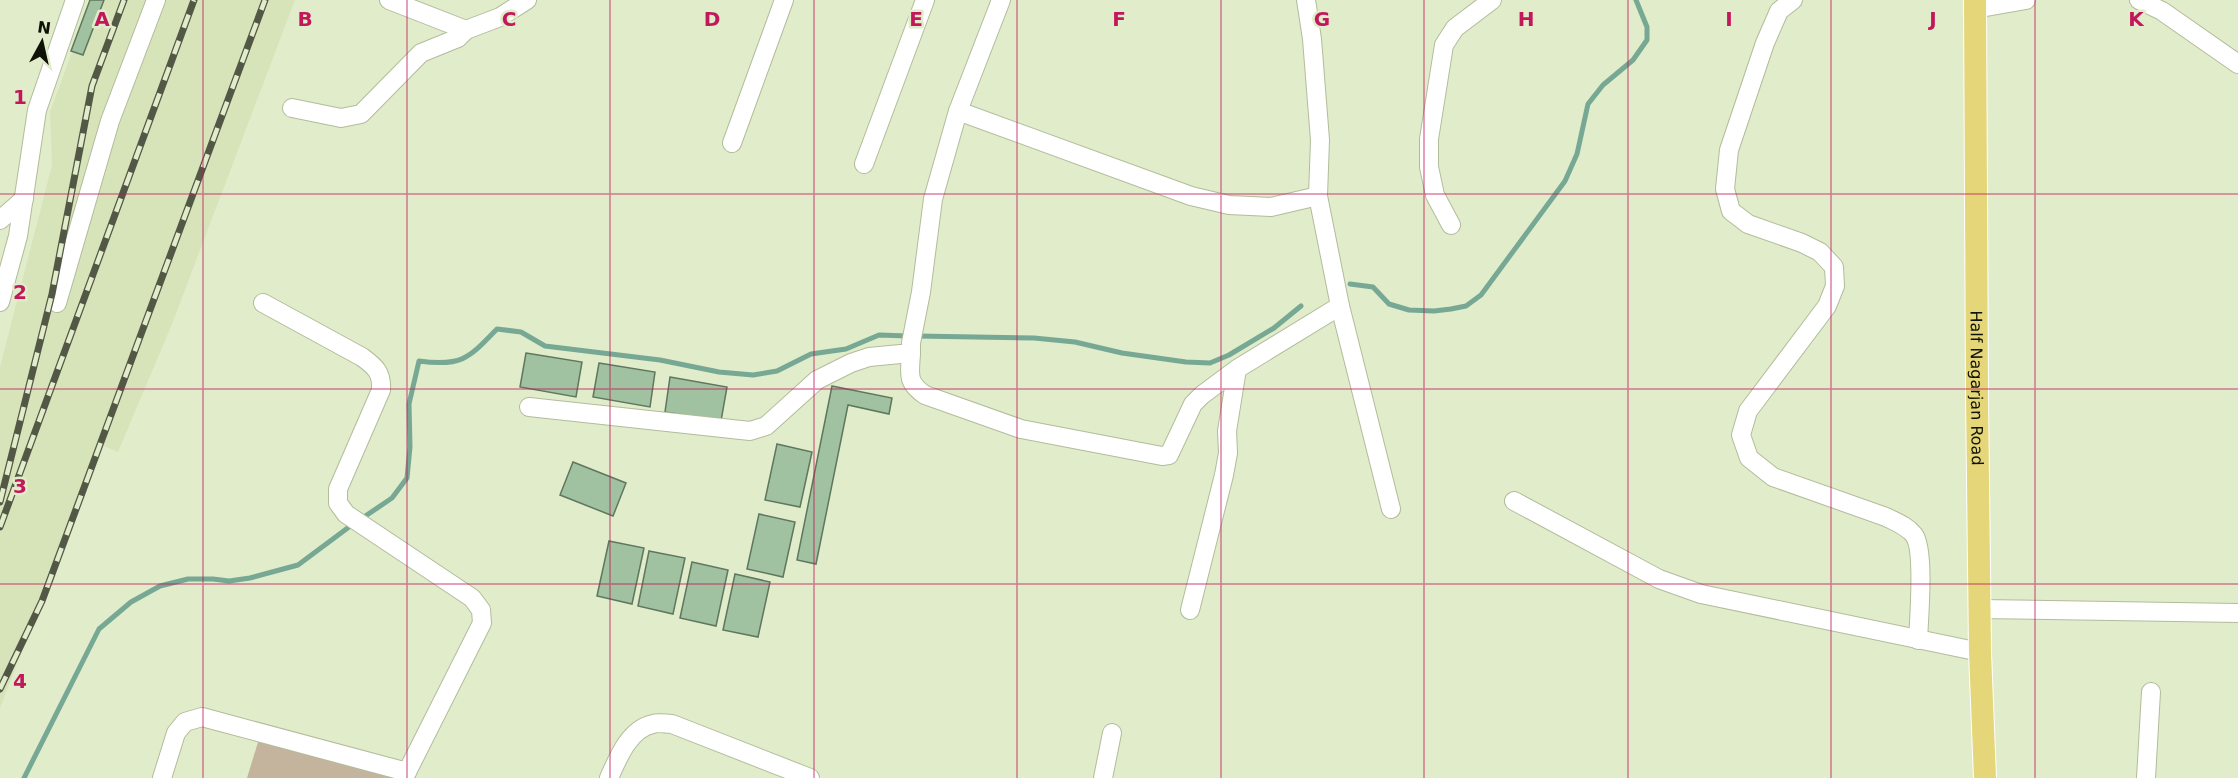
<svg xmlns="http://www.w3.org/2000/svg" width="2238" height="778" font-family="'DejaVu Sans',sans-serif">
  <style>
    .built { fill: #d7e4ba }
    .green { fill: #c5b49d }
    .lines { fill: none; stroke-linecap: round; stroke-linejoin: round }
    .stream { stroke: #76a894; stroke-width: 5 }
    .building { fill: #a0c2a0; stroke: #5f775f; stroke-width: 1.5 }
    .minor-casing { stroke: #b2bc9b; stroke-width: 20 }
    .major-casing { stroke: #fff; stroke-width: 24 }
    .minor { stroke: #fff; stroke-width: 18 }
    .major { stroke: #e6d67a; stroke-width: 22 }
    .rail-casing { stroke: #525845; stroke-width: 7 }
    .rail { stroke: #e1ecca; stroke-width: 4.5; stroke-dasharray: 14; stroke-linecap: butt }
    .grid { fill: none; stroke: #c2185b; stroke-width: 1.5; stroke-opacity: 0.55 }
    .labels { text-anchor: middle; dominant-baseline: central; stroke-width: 5; stroke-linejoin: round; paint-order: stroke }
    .street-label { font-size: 16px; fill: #0f1207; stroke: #e1ecca }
    .grid-label { font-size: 20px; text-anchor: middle; font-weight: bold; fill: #c2185b; stroke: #e1ecca; stroke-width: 5; stroke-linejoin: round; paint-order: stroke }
  </style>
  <rect width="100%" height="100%" fill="#e1ecca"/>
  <path class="built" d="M91,0H295L172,324L118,452L101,445L0,708V367L52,165L50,112Z"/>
  <path class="green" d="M262,729L417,778H247Z"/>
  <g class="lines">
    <g class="stream">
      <path d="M1350,284L1373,287L1389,304L1409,310L1434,311L1451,309L1466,306L1481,295L1565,181L1577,154L1588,104L1603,85L1633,60L1647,40V27L1636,0"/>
      <path d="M917,336L1034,338L1075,342L1122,353L1186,362L1210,363L1229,355L1274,328L1301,306"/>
      <path d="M361,519L392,498L407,478L410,447L409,404L419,361C462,367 469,358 497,329L521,332L545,346L660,360L719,372L753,375L777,371L811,354L846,349L879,335L908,336"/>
      <path d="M24,778L99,629L131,602L160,586L188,579H213L229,581L250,578L298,565L353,524"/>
    </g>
  </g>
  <g class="building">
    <path d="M90,0H104L83,55L71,51Z"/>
    <path d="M526,353L582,362L576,397L520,387Z"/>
    <path d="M599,363L655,372L650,407L593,397Z"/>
    <path d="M670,377L727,387L721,421L665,412Z"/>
    <path d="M832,386L892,398L889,414L848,405L816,564L797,560Z"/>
    <path d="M777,444L812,452L800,507L765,500Z"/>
    <path d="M573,462L626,483L613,516L560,495Z"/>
    <path d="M759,514L795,522L783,577L747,569Z"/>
    <path d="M609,541L644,548L632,604L597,596Z"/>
    <path d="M649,551L685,558L673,614L638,606Z"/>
    <path d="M692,562L728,570L716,626L680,618Z"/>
    <path d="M735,574L770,582L758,637L723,630Z"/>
  </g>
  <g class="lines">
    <defs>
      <g id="minor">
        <path d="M389,0L466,30"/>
        <path d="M1306,0L1312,39L1320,140L1318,196L1340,306L1391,509"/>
        <path d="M1793,0L1779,11L1765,43L1729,150L1725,189L1731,211L1748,224L1802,243L1820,252L1834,267L1835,286L1827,306L1748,411L1741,435L1749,458L1773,477L1886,517C1896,522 1907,526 1914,535C1925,550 1919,618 1918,640"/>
        <path d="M2139,0L2162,11L2238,64"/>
        <path d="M1975,9L2026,0"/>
        <path d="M292,108L341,118L361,114L421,53L458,38L466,30L500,17L527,0"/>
        <path d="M958,111L1191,196L1229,205L1271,207L1318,196"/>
        <path d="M732,143L784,0"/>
        <path d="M864,164L925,0"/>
        <path d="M0,220L24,199"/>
        <path d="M1451,225L1435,195L1429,167V139L1444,45L1455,28L1492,0"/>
        <path d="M0,302L18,236L37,110L75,0"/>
        <path d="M57,303L110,121L156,0"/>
        <path d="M263,303L362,357C376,367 382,373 381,390L338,489V503L346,514L472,598L481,610L482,623L404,778"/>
        <path d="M911,353C910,374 906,382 925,395L1021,429L1162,456L1169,455L1193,404L1202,395L1237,369L1340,306"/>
        <path d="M529,407L750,431L766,426L817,380L851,363L869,357L911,353V343L921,292L933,199L958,111L1001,0"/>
        <path d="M1514,501L1659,579L1701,594L1980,652"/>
        <path d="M1980,609L2238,613"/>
        <path d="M1190,610L1224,475L1228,453L1227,431L1237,369"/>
        <path d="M162,778L176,733L185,722L202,717L407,772"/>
        <path d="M609,778C618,758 629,729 653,724C658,722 666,724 672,724L810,778"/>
        <path d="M1103,778L1112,733"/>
        <path d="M2146,778L2151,692"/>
      </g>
      <g id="major">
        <path id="s1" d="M1975,0L1977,394L1980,652L1985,778"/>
      </g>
    </defs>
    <use href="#minor" class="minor-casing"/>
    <use href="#major" class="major-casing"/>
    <use href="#minor" class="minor"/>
    <use href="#major" class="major"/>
    <defs>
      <g id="rail">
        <path d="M0,502L52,294L92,86L124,0"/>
        <path d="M0,527L194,0"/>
        <path d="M0,689L42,601L265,0"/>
      </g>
    </defs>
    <use href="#rail" class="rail-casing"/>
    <use href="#rail" class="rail"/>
  </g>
  <path class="grid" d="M203,0V778M407,0V778M610,0V778M814,0V778M1017,0V778M1221,0V778M1424,0V778M1628,0V778M1831,0V778M2035,0V778M0,194H2238M0,389H2238M0,584H2238"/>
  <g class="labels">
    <g class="street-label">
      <text stroke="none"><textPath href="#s1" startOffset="388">Half Nagarjan Road</textPath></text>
    </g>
  </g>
  <g class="grid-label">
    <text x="102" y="26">A</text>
    <text x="305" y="26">B</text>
    <text x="509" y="26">C</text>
    <text x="712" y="26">D</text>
    <text x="916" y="26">E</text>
    <text x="1119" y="26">F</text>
    <text x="1322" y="26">G</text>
    <text x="1526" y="26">H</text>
    <text x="1729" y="26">I</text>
    <text x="1933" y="26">J</text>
    <text x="2136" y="26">K</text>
    <text x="20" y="104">1</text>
    <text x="20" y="299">2</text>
    <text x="20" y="493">3</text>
    <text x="20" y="688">4</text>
  </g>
  <g transform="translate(42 42) rotate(8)" stroke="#e1ecca" stroke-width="4.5" paint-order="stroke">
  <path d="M0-4.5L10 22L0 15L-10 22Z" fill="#0f1207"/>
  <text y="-9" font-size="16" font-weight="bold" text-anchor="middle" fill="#0f1207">N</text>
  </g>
</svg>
